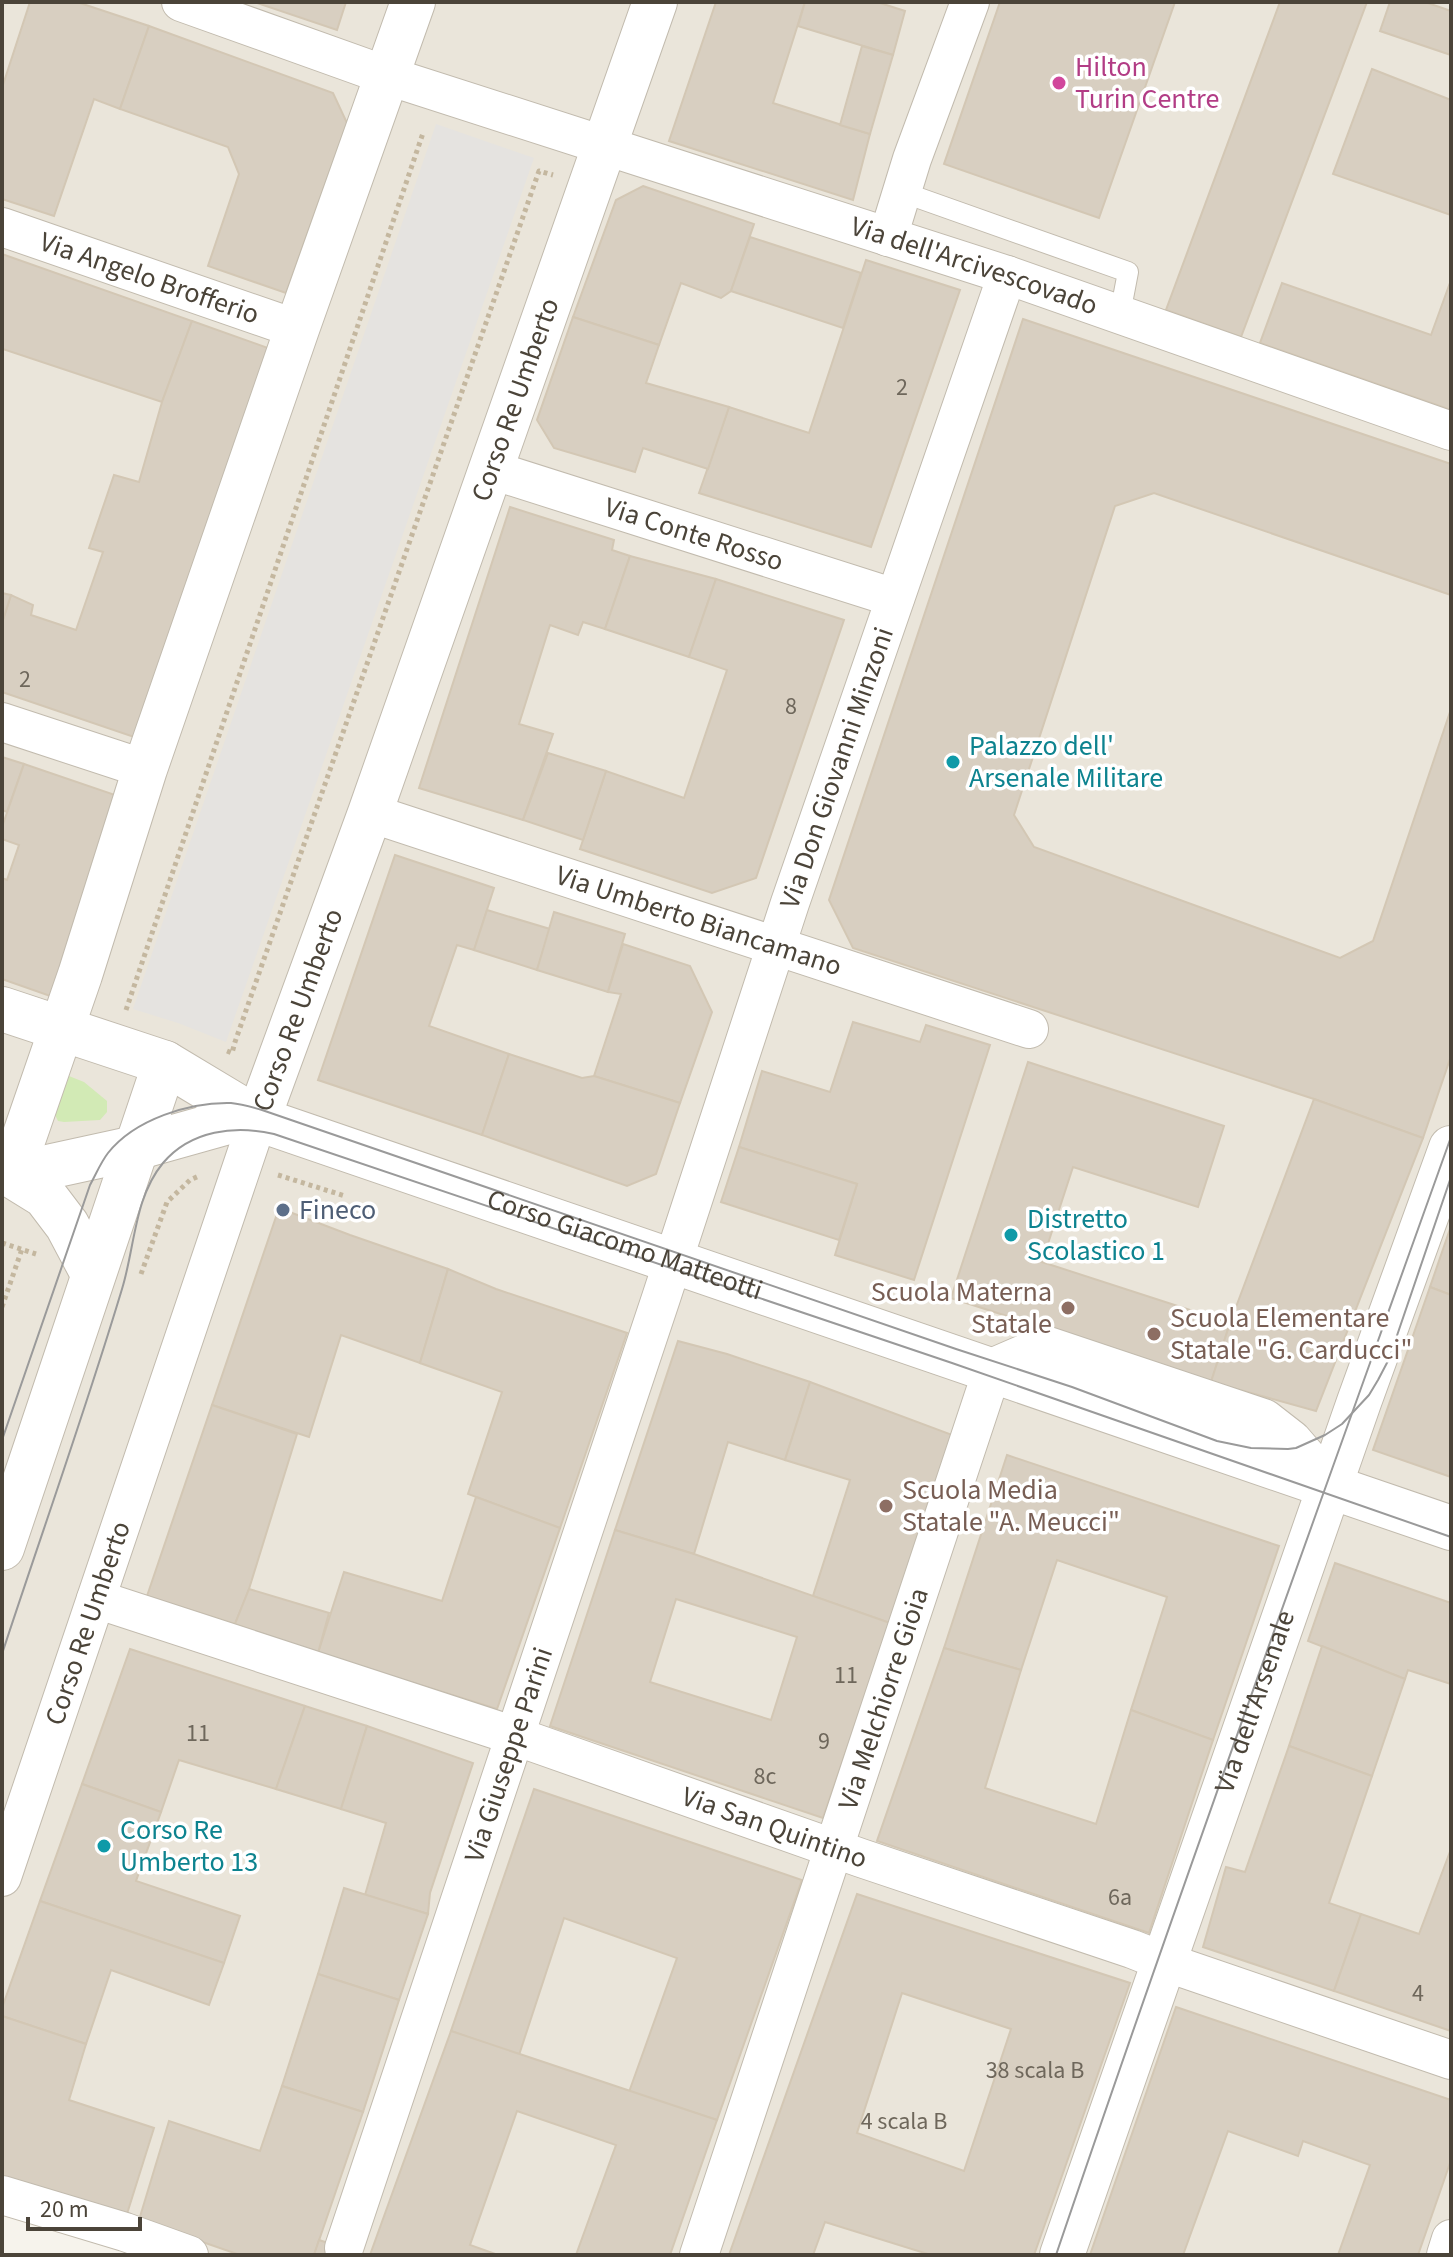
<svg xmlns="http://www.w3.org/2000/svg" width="1453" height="2257" font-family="'Source Sans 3',sans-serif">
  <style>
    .residential { fill: #eae5da }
    .green { fill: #d2eab5 }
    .parking { fill: #e5e3e0 }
    .building { fill: #d8cfc1; stroke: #d3c7b4; stroke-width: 2; fill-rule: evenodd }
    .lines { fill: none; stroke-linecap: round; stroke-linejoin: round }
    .service-casing { stroke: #c2bbae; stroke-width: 22 }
    .minor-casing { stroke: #c2bbae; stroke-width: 40 }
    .tertiary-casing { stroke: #c2bbae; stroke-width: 46 }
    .path { stroke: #c4b79f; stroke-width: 5; stroke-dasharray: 4 4; stroke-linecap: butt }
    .service { stroke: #fff; stroke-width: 20 }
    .minor { stroke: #fff; stroke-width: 38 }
    .tertiary { stroke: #fff; stroke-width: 44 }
    .tram { stroke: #9a9a9a; stroke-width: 2 }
    .hotel-dot { fill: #d1479c; stroke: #fff; stroke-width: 3 }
    .culture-dot { fill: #0f9aa8; stroke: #fff; stroke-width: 3 }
    .service-dot { fill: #5c6f8a; stroke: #fff; stroke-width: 3 }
    .education-dot { fill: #8d6e63; stroke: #fff; stroke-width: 3 }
    .labels { text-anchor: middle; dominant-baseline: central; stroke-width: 7; stroke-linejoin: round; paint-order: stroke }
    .number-label { font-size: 24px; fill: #6e675b }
    .hotel-label { font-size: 28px; fill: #b23c85; stroke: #fff; text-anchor: start }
    .street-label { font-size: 28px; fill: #4b4439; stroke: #fff }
    .culture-label { font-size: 28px; fill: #0d838f; stroke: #fff; text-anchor: start }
    .service-label { font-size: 28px; fill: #4e5e75; stroke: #fff; text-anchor: start }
    .education-label { font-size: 28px; fill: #785e54; stroke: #fff; text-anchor: start }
  </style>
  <rect width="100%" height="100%" fill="#f6f3ec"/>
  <path class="residential" d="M2,2H1451V2255H149L2,2205Z"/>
  <path class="green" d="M69,1076L84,1082L107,1101V1112L100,1120L64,1122L58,1121L55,1115Z"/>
  <path class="parking" d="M436,124L534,158L226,1042L178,1023L133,1009Z"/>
  <g class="building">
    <path d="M30,2H77L149,26L120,109L94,99L54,216L2,199V88Z"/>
    <path d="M254,2H346L337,30Z"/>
    <path d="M716,2H805L773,103L870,134L853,200L669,141Z"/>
    <path d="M805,2H877L905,11L893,55L798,26Z"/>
    <path d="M1000,2H1175L1099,218L944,164Z"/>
    <path d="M1280,2H1367L1241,337L1166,310Z"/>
    <path d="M1390,2H1425L1451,11V55L1380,31Z"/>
    <path d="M149,26L333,93L347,123L286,293L208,266L239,174L228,147L120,109Z"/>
    <path d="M862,46L893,55L870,134L840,125Z"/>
    <path d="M1372,69L1451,100V215L1333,174Z"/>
    <path d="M643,186L754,224L731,291L721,298L681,283L659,345L573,317L616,200Z"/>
    <path d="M750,237L861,273L843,328L731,291Z"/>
    <path d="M2,254L192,321L162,402L3,349L2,353Z"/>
    <path d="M866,260L960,290L871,547L699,493L729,407L809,433Z"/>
    <path d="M1451,280V410L1260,343L1282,283L1431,335Z"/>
    <path d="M573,317L659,345L646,383L729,407L708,469L643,448L635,472L554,448L537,420Z"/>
    <path d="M1023,319L1451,464V595L1154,493L1115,506L1014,815L1034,847L1340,958L1373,941L1451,709V1056L1423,1138L1314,1099L853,948L829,900Z"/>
    <path d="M192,321L268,348L137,738L2,692V623L11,595L33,605L31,615L76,630L103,552L89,548L114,475L139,482L162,402Z"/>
    <path d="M510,507L614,540L612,550L630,556L605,629L583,622L578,635L550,625L519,724L553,734L523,820L419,788Z"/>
    <path d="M630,556L716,579L689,657L605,629Z"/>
    <path d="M716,579L844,620L756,878L712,893L580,849L606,771L684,798L727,670L689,657Z"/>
    <path d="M2,593L11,595L2,623Z"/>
    <path d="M548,753L606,771L583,840L523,820Z"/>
    <path d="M2,757L24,764L7,812L2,810Z"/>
    <path d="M24,764L121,797L53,997L2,979V878L7,880L19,845L2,839V827Z"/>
    <path d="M395,855L494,888L474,950L457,945L429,1026L509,1054L482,1135L318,1080Z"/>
    <path d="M487,910L550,929L537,970L474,950Z"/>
    <path d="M554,912L625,934L608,992L537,970Z"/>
    <path d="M623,944L690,966L712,1012L680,1103L594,1076L621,994L608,992Z"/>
    <path d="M853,1022L920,1042L926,1025L990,1045L914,1280L835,1255L857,1184L739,1147L762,1071L830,1092Z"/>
    <path d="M509,1054L582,1078L594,1076L680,1103L656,1174L627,1186L482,1135Z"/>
    <path d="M1028,1062L1224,1126L1198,1207L1073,1167L1042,1262L1230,1323L1211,1382L951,1298Z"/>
    <path d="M1314,1099L1423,1138L1316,1411L1211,1382L1230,1323Z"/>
    <path d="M739,1147L857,1184L839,1240L721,1202Z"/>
    <path d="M279,1208L350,1235L448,1269L420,1363L341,1335L309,1437L212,1405Z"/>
    <path d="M1451,1226V1295L1430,1287Z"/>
    <path d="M448,1269L496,1289L627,1333L560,1528L468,1494L502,1392L420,1363Z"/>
    <path d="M1430,1287L1451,1295V1477L1373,1450Z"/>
    <path d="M678,1341L727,1354L810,1382L785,1460L728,1442L694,1554L615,1530Z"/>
    <path d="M810,1382L955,1436L890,1623L813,1596L850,1480L785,1460Z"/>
    <path d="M212,1405L297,1434L249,1589L235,1624L147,1596Z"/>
    <path d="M1007,1455L1279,1546L1213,1740L1131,1710L1167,1597L1057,1560L1021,1670L944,1648Z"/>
    <path d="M476,1497L560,1528L497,1709L318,1653L344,1572L442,1601Z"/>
    <path d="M615,1530L694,1554L890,1623L823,1818L550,1726ZM676,1599L797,1637L771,1720L650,1682Z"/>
    <path d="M1335,1563L1451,1603V1684L1408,1670L1405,1679L1308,1641Z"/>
    <path d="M249,1589L329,1613L318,1653L235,1624Z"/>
    <path d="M1322,1646L1405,1679L1372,1776L1289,1746Z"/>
    <path d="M944,1648L1021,1670L985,1788L1096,1824L1131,1710L1213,1740L1149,1933L877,1841Z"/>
    <path d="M130,1649L305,1706L276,1789L179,1760L161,1812L82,1784Z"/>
    <path d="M305,1706L367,1726L341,1809L276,1789Z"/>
    <path d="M367,1726L473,1763L430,1893L428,1914L365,1895L386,1823L341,1809Z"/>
    <path d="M1289,1746L1372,1776L1329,1903L1361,1914L1334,1991L1203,1947L1226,1867L1245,1872Z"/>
    <path d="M82,1784L161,1812L136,1881L240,1916L224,1963L40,1901Z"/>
    <path d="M534,1789L802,1880L717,2120L629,2092L677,1958L564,1918L519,2055L451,2031Z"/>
    <path d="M1451,1849V2031L1334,1991L1361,1914L1419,1934Z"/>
    <path d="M344,1888L428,1914L399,2000L318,1974Z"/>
    <path d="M857,1894L1130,1983L1034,2255H931L825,2222L813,2255H729ZM902,1993L1011,2029L964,2171L857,2133Z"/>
    <path d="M40,1901L224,1963L209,2005L111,1970L86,2044L2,2016V2008Z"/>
    <path d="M318,1974L399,2000L363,2112L282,2086Z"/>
    <path d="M1176,2007L1451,2100V2160L1418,2255H1338L1370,2165L1303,2141L1298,2156L1228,2131L1183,2255H1090Z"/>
    <path d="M2,2016L86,2044L69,2100L154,2128L126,2217L2,2178Z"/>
    <path d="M451,2031L717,2120L670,2255H576L616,2145L517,2111L470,2245L498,2255H370Z"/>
    <path d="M282,2086L363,2112L314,2255H240L139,2220L169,2121L260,2151Z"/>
    <path d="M319,2240L364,2255H314Z"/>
  </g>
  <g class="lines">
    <defs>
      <path id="service" d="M902,192L1128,272L1120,314"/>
      <g id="minor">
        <path id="s1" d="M181,2L388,76L1007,275L1451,431"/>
        <path id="s2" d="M2,227L297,329"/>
        <path d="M888,237L912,159L970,2"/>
        <path id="s3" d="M492,470L895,598"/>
        <path d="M2,722L145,769"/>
        <path id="s4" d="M370,813L1029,1029"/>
        <path id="s5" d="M96,1599L515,1736L861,1858L1132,1949L1165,1962L1451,2060"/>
        <path id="s6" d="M2,1877L258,1119"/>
        <path d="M2,2195L125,2232L189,2255"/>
        <path id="s7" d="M344,2248L661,1298L790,903L1007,275"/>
        <path id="s8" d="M699,2255L992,1371"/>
        <path d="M1446,2255L1451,2239"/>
      </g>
      <g id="tertiary">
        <path id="s9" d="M2,1009L165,1063L258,1119L1451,1528"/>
        <path id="s10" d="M258,1119L370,813L655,2"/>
        <path d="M2,1172L11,1175L135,1148L224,1123L258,1119"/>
        <path d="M11,1175L80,975L145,769L297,329L413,2"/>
        <path d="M11,1175L45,1196L67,1225L93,1274"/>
        <path d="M992,1371L1045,1348L1263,1421L1290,1442L1329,1487"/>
        <path d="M2,1548L165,1063"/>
        <path id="s11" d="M1062,2255L1359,1402L1451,1148"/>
      </g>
    </defs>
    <use href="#service" class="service-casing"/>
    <use href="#minor" class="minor-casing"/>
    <use href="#tertiary" class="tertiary-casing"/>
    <g class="path">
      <path d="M126,1010L423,133"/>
      <path d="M227,1051L232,1053L235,1042L539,171L553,175"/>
      <path d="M278,1175L345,1196"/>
      <path d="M2,1243L36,1254"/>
      <path d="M141,1274L167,1202L190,1180L199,1176"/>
      <path d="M2,1307L22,1249"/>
    </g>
    <use href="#service" class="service"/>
    <use href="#minor" class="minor"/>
    <use href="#tertiary" class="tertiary"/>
    <g class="tram">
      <path d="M2,1440L90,1185C96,1174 101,1162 108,1153C135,1119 190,1102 231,1103C242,1104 252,1107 262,1110L956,1349L1072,1387L1217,1441L1251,1448L1288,1449L1296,1448L1325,1435L1342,1424L1369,1395L1378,1380L1389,1359L1451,1177"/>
      <path d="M2,1654C42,1532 85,1412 122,1289C135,1247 134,1198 163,1163C191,1130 235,1125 274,1134L952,1363L1451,1537"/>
      <path d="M1056,2255C1183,1881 1318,1509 1451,1137"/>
    </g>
  </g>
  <circle class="hotel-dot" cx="1059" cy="83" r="8"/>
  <g class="culture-dot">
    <circle cx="953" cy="762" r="8"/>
    <circle cx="1011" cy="1235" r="8"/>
    <circle cx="104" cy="1846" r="8"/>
  </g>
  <circle class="service-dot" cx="283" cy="1210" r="8"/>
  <g class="education-dot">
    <circle cx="1068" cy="1308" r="8"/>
    <circle cx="1154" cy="1334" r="8"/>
    <circle cx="886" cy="1506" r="8"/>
  </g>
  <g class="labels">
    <g class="number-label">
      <text x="902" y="387">2</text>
      <text x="25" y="679">2</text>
      <text x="791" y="706">8</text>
      <text x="846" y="1675">11</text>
      <text x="198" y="1733">11</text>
      <text x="824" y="1741">9</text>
      <text x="765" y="1776">8c</text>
      <text x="1120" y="1897">6a</text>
      <text x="1418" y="1993">4</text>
      <text x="1035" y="2070">38 scala B</text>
      <text x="904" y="2121">4 scala B</text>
    </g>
    <g class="hotel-label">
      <text x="1075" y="67">Hilton<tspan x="1075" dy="32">Turin Centre</tspan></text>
    </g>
    <g class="street-label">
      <text stroke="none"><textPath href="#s1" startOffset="836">Via dell'Arcivescovado</textPath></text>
      <text stroke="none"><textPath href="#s2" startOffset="156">Via Angelo Brofferio</textPath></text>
      <text stroke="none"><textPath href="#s10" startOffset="764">Corso Re Umberto</textPath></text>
      <text stroke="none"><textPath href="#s3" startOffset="212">Via Conte Rosso</textPath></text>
      <text stroke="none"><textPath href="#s7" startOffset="1560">Via Don Giovanni Minzoni</textPath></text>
      <text stroke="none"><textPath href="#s4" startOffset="346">Via Umberto Biancamano</textPath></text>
      <text stroke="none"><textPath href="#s10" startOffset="116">Corso Re Umberto</textPath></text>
      <text stroke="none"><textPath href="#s9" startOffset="668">Corso Giacomo Matteotti</textPath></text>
      <text stroke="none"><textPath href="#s6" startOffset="268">Corso Re Umberto</textPath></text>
      <text stroke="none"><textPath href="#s8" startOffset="586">Via Melchiorre Gioia</textPath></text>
      <text stroke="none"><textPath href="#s11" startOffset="586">Via dell'Arsenale</textPath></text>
      <text stroke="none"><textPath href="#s7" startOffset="520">Via Giuseppe Parini</textPath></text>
      <text stroke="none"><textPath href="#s5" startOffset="716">Via San Quintino</textPath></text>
    </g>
    <g class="culture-label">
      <text x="969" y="746">Palazzo dell'<tspan x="969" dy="32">Arsenale Militare</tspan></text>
      <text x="1027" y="1219">Distretto<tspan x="1027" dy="32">Scolastico 1</tspan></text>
      <text x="120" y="1830">Corso Re<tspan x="120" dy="32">Umberto 13</tspan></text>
    </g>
    <g class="service-label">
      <text x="299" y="1210">Fineco</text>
    </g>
    <g class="education-label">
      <text x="1052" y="1292" text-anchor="end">Scuola Materna<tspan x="1052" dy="32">Statale</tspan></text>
      <text x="1170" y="1318">Scuola Elementare<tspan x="1170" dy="32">Statale "G. Carducci"</tspan></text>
      <text x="902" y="1490">Scuola Media<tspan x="902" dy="32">Statale "A. Meucci"</tspan></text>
    </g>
  </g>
  <rect width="1453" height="2257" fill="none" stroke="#4b4439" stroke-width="8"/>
  <path d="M28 2217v12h112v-12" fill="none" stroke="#4b4439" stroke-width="4"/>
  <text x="40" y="2217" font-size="24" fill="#4b4439" stroke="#ffffff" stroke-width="6" paint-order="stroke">20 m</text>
</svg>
